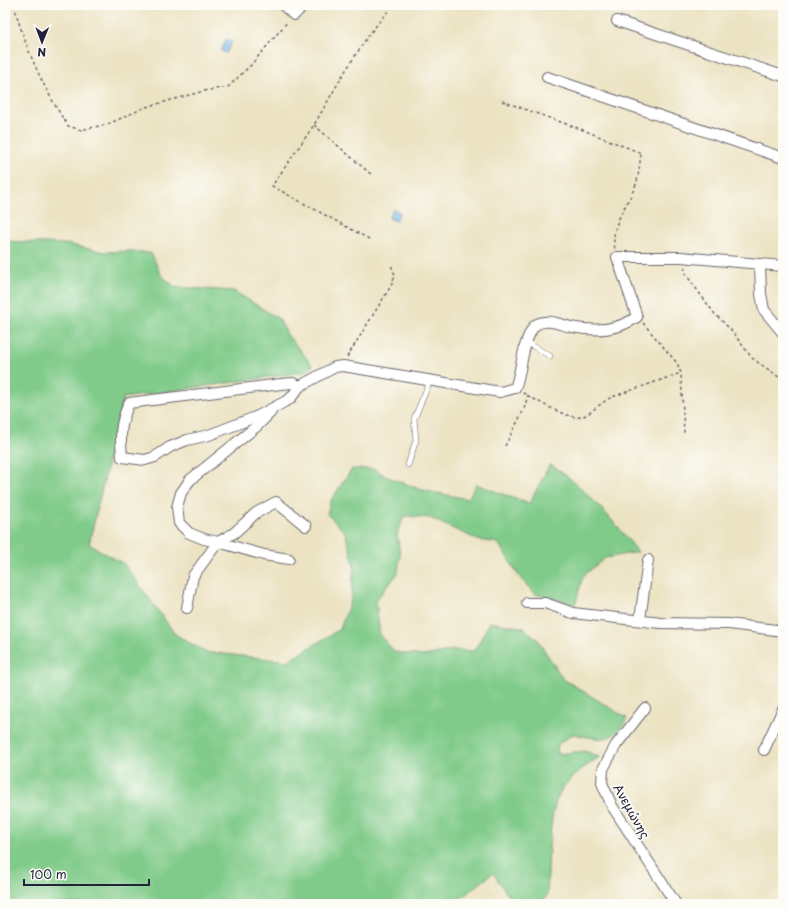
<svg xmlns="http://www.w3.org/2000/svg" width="788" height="909" font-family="'Playpen Sans',sans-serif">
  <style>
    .green { fill: #80cb89; stroke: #517662 }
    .water { fill: #71b6e7; stroke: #4a6c91 }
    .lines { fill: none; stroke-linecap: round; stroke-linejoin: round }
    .lane-casing { stroke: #69666b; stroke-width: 6 }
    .street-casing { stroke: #69666b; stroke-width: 12 }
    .path { stroke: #69666b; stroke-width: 1.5; stroke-dasharray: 3 3; stroke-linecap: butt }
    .lane { stroke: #fff; stroke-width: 5 }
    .street { stroke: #fff; stroke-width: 10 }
    .labels { text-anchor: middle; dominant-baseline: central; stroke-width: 3.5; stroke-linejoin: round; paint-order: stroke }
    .street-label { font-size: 12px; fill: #22223b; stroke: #fdfcf7 }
  </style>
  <rect width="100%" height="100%" fill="#fdfcf7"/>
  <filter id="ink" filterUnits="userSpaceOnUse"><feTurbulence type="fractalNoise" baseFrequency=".025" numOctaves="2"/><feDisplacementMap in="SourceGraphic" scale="8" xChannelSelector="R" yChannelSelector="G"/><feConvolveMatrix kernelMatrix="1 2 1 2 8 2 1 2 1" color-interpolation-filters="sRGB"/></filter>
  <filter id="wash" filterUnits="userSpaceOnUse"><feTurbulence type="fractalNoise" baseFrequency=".012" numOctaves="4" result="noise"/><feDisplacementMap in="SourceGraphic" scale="16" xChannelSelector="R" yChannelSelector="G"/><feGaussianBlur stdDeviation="0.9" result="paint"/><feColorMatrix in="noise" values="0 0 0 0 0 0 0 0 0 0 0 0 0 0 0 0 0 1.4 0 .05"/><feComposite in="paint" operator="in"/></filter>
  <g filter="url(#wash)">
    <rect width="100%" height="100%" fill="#ece3c3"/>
    <path class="green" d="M5,241L66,244L104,252L130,251L151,253L161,275L175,287L234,291L279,319L288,336L313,366L304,372L123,398L89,544L124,564L175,634L205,652L288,661L340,629L351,600L354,564L345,532L327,514L331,500L352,469H375L385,476L422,490L468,499L476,484L529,504L550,464C585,487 612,519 638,552L605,558L583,576L575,605L535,594L521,579L498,543L478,540L430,518L404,516L397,534L400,555L398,573L376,600L380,636L395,652L424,656L453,650L474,651L490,622L524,628L537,639L563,679L627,718C613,745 599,739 573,734L558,744L557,754L585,751L599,757C586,766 571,776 562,789C547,811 549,868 547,895L542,904H514L493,873L460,899V904H5Z"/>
    <g class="water">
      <path d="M226,39L232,42L226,53L221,51Z"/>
      <path d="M393,209L400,212L396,221L389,218Z"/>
    </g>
  </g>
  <g filter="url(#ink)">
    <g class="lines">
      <defs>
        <g id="lane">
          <path d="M526,342L550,356"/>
          <path d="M408,465L416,440L414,419L430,381"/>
        </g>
        <g id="street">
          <path d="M283,5L294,15L304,5"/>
          <path d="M617,21L783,76"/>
          <path d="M547,77L783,158"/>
          <path d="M760,265L761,294L764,310L783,333"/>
          <path d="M300,386L293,383L281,384L129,403C120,424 120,434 122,457L145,460L155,457L170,447L187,440L209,435L258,416L290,399L300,386L335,367L343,366L500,392L515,388C523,368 521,343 535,325C547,318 558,324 571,327C595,332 617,331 637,317L617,257H681L783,266"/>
          <path d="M271,412L257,426L190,480L181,493L177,507L179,523L189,533L204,539L218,542L234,533L256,513L276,502L306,526"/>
          <path d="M527,603H545L573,613L599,616L661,623L729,624L783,631"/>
          <path d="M187,608L193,576L218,542L264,555L289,559"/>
          <path d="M640,620L648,560"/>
          <path d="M645,708L616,745L603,769L602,783L612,806L676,904"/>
          <path d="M764,750L783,709"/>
        </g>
      </defs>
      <use href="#lane" class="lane-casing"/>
      <use href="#street" class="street-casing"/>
      <g class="path">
        <path d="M14,5C25,48 44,90 68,126L81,130L108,124L146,107L204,91L228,87L251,65L288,21"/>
        <path d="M502,101L583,130L641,153C640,162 639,172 637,181C630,204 609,223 615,249"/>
        <path d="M314,125L373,176"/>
        <path d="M369,239L272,186L314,125L344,73L368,36L393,5"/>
        <path d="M684,267L687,276L714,313L731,330L752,358L783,380"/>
        <path d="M643,323L677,363L681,373L684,433"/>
        <path d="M347,357L391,286L395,275L391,265"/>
        <path d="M523,393C535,399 572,423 584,416C594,410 602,402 612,397L681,373"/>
        <path d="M505,446L524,409L528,395"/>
      </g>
      <use href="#lane" class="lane"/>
      <use href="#street" class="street"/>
    </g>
  </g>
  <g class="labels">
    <g class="street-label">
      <text transform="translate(632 811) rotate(61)">Ανεμώνης</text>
    </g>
  </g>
  <rect width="788" height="909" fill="none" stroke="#fdfcf7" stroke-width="20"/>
  <g transform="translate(42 42) rotate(181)" stroke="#fdfcf7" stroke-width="3" paint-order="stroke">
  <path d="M0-3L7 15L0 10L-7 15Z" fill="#22223b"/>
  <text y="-6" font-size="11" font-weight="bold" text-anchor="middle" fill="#22223b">N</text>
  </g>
  <path d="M24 879v6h125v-6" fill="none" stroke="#22223b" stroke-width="2"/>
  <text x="30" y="879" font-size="12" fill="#22223b" stroke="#fdfcf7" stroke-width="3" paint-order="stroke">100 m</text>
</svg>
